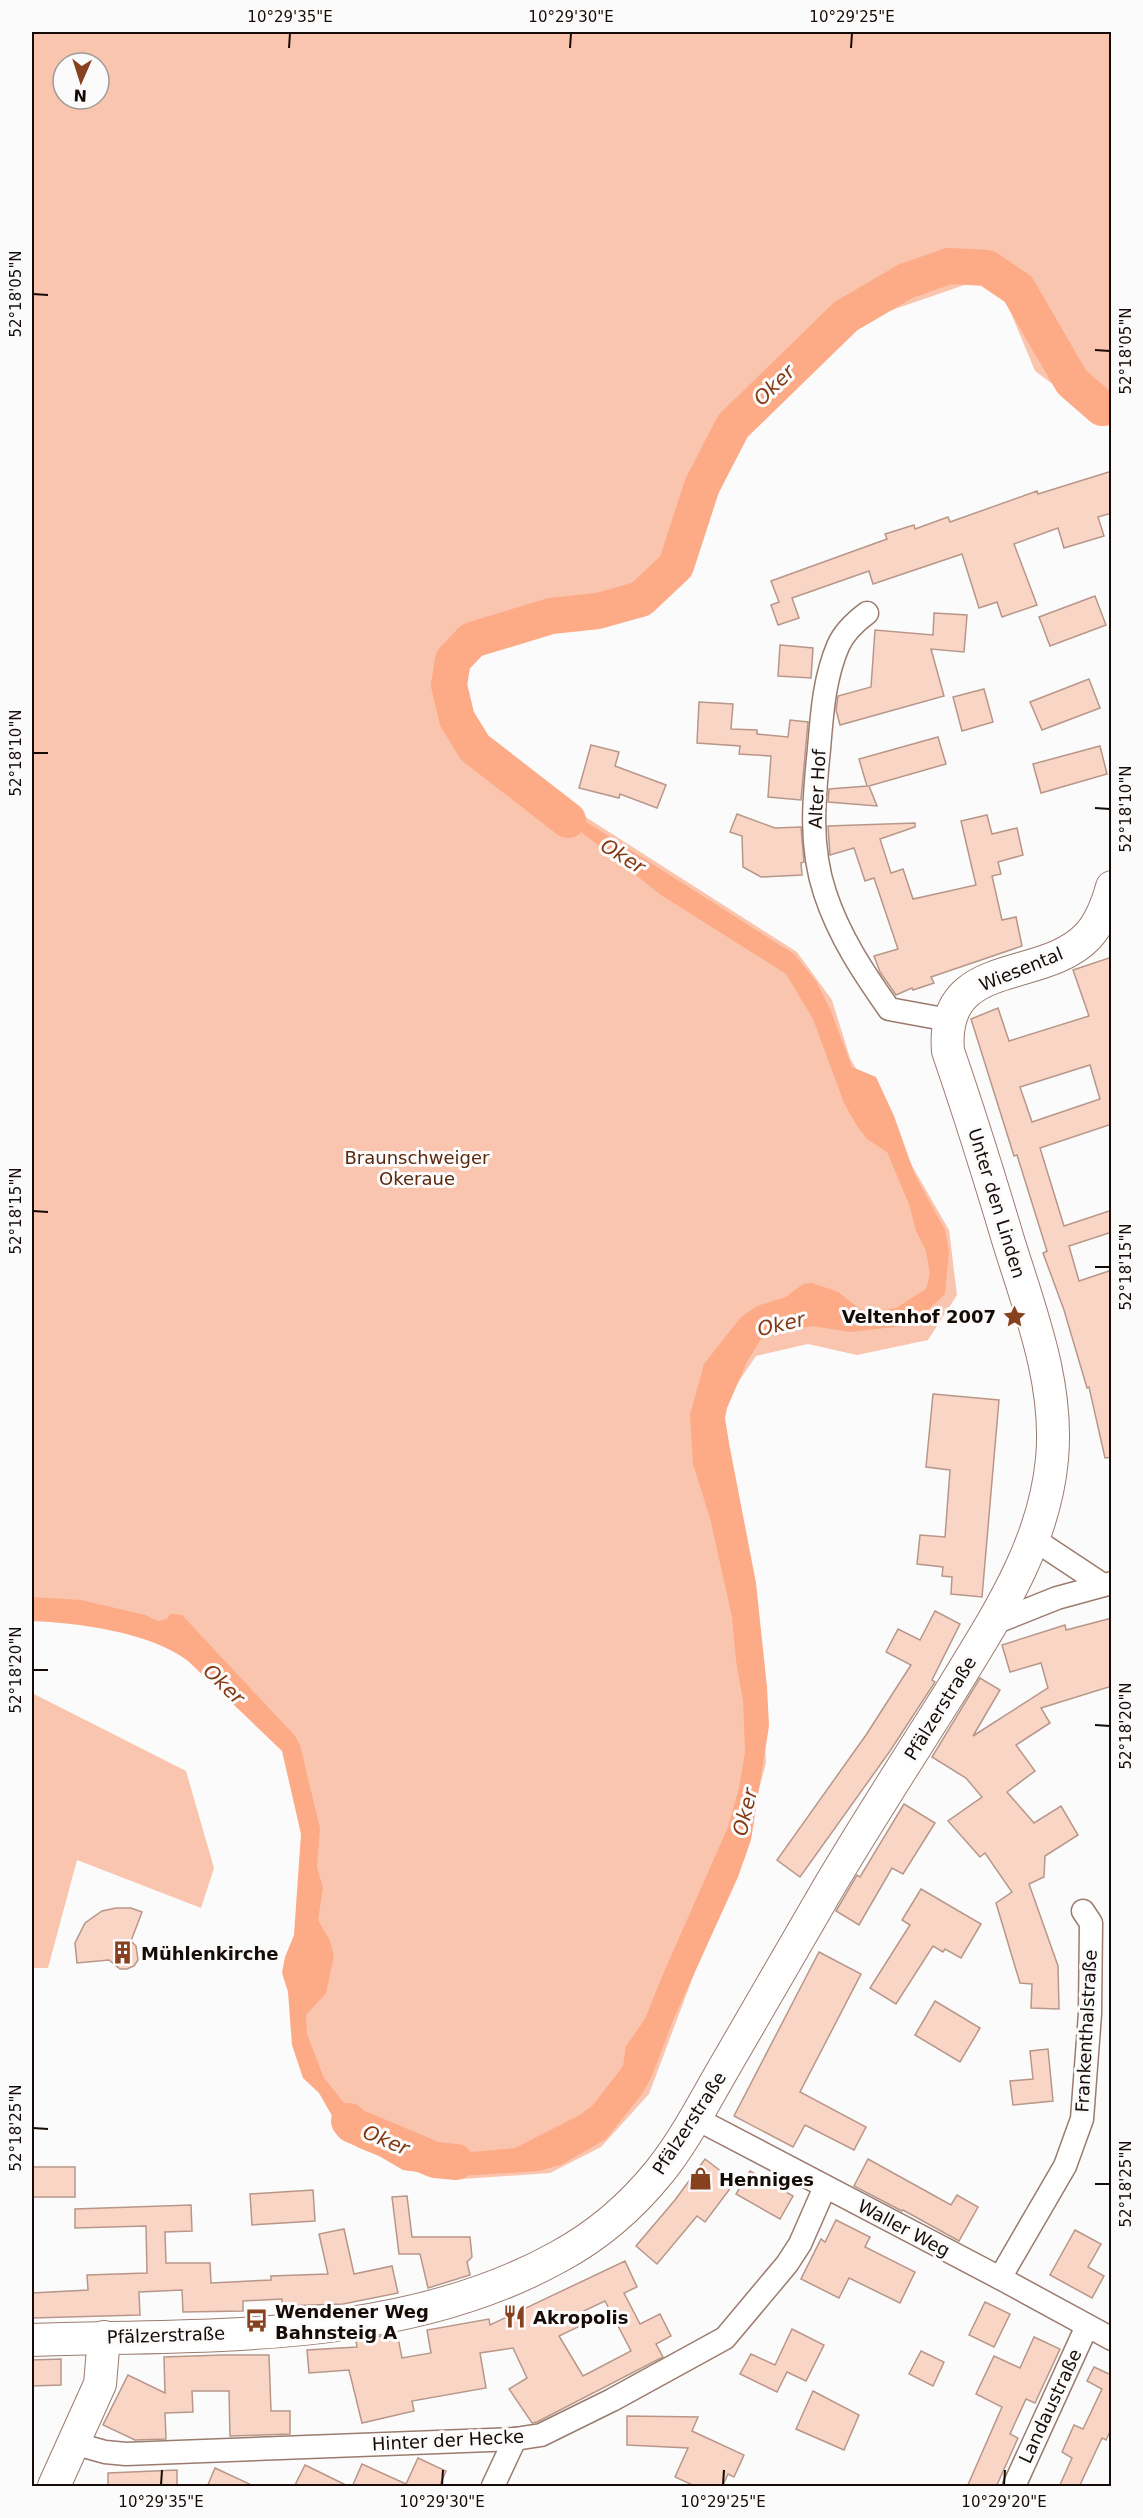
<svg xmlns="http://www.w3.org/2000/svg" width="1143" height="2518" font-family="'DejaVu Sans',sans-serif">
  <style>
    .green { fill: #fac5ae; fill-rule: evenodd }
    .water { fill: #fdaa86 }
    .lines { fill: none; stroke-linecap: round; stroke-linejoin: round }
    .river { stroke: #fdaa86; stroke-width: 36 }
    .building { fill: #f9d5c6; stroke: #b89789; stroke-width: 1.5; fill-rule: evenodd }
    .street-casing { stroke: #9b7b6e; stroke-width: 25 }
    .secondary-casing { stroke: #9b7b6e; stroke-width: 34 }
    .street { stroke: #fff; stroke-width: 22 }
    .secondary { stroke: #fff; stroke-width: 32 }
    .ticks { fill: none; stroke: #160b06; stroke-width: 2 }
    .labels { text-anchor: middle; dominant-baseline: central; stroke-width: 6; stroke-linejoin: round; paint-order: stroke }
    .street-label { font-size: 18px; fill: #160b06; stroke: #fbfbfb }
    .park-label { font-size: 18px; fill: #5a270d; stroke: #fbfbfb }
    .poi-label { font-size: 18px; font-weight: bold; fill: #160b06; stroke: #fbfbfb; text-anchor: start }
    .water-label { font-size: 20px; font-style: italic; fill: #833a14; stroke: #fbfbfb }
    .neatline { fill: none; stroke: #160b06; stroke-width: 2 }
    .ticks-label { font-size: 15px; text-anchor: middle; fill: #160b06 }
  </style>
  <rect width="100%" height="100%" fill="#fbfbfb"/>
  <g class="green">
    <path d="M32,32H1111V418H1098L1035,371L1003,294L979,280L866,319L738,428L683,570L629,617L550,619L476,643L459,661L461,714L581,814L797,952L832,1000L850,1058L949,1230L957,1295L928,1340L857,1355L808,1344L756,1356L716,1415L760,1629L766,1763L747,1833L649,2094L601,2147L550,2173L463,2179L405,2170L302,2070L305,1834L287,1751L180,1646L69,1616L32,1615ZM63,63H99V99H63Z"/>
    <path d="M32,1693L186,1771L214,1868L201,1908L77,1860L48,1968H32Z"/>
  </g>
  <path class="water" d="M475,748L580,818L794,954L816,981L830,1009L852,1067L876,1077L894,1116L915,1175L945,1230L949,1251L945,1294L914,1323L903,1326L850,1332L812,1326L775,1334L761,1339L747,1362L727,1408L725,1418L729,1443L756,1583L767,1687L769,1726L751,1840L738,1877L674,2018L651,2078L642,2094L606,2139L561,2165L538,2171L478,2175L453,2176L403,2170L379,2156L357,2147L343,2135L319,2093L303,2078L292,2045L288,1992L282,1973L285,1957L294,1935L301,1834L282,1751L188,1661C150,1632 79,1623 32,1621V1597L81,1600L145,1615L158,1621L167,1619L170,1614L182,1615L295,1736L300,1745L320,1828L317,1867L323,1888L318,1920L330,1941L334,1956L326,1993L306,2015L307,2034L324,2078L358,2120L401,2146L449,2154L515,2148L580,2115L593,2105L623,2066L626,2046L645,2019L664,1972L728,1827L739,1788L745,1752L743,1701L736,1660L732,1617L710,1518L693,1464L690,1415L704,1364L741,1317L757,1306L786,1297L803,1284L812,1283L838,1292L860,1309L870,1312L896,1308L926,1289L930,1274L926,1251L916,1231L909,1204L887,1152L867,1139L857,1126L844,1103L813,1019L786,974L661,895Z"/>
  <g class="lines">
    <g class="river">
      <path d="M568,820L475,748L457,719L449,685L453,660L472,640L551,616L598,611L641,599L676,566L702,486L733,426L846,316L906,281L949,266L987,268L1018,289L1072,382L1102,408L1112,407"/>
      <path d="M349,2121L352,2125L435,2160L456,2162"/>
    </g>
  </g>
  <g class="building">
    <path d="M1112,471V513L1098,517L1104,536L1064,548L1058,528L1014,544L1037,605L1002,617L997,602L979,608L962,554L873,584L869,571L792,598L799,618L778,625L771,605L779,602L771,581L887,539L885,534L914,525L915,529L948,517L950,522L1037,491L1038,494Z"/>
    <path d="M1095,596L1106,625L1050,646L1039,617Z"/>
    <path d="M934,613L967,615L964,652L931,649L944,696L840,725L836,710L838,696L871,687L875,630L933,635Z"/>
    <path d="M780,645L813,648L811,678L778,676Z"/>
    <path d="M1089,679L1100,708L1042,730L1030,702Z"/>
    <path d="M984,689L993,722L962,731L953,697Z"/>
    <path d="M699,702L733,704L731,729L757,730V734L788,737L790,720L808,722L801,800L768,797L771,756L739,754L740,746L697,743Z"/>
    <path d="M938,737L946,764L869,786L877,806L828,802L829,789L867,786L859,759Z"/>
    <path d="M591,745L619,752L615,766L666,785L657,808L620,794L619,798L579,788Z"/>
    <path d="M1100,746L1107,774L1041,793L1033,764Z"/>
    <path d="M737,814L775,828L801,827L804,862L801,863L802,875L761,877L743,867L742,836L730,832Z"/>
    <path d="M987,815L992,834L1017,828L1023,855L998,862L1001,874L992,876L1002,920L1016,917L1022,946L931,977L934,983L913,990L912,988L896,995L880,972L874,956L898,949L874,878L865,881L854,848L830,855L828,826L915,823V827L880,839L891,873L903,869L913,899L976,885L961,821Z"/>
    <path d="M1112,957V1124L1040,1148L1064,1226L1112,1210V1232L1069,1246L1079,1281L1112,1270V1457L1105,1458L1089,1387L1087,1388L1064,1310L1043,1253L1047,1251L1017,1155L1014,1156L971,1019L998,1008L1009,1041L1089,1016L1073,970ZM1090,1065L1100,1099L1032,1122L1020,1087Z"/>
    <path d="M933,1394L999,1400L982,1597L951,1594L952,1577L942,1576L943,1567L917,1564L920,1535L945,1537L950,1470L926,1467Z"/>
    <path d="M935,1611L960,1624L932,1680L935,1682L890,1751L800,1877L777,1860L866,1735L911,1665L886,1652L898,1629L920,1640Z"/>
    <path d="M1112,1618V1686L1041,1708L1050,1723L1016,1745L1035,1771L1007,1792L1034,1823L1061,1806L1078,1835L1045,1856L1044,1877L1029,1884L1058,1966L1059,2009L1031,2008L1032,1984L1020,1983L996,1903L1012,1892L985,1853L980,1857L948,1821L982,1797L966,1778L932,1757L980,1678L1000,1690L973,1736L1048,1688L1041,1663L1010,1672L1002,1645L1065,1625L1066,1630Z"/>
    <path d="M904,1804L935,1823L903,1874L892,1868L859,1925L836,1911L857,1875L860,1877Z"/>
    <path d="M921,1889L981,1924L961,1958L945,1949L943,1952L933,1946L896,2004L870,1988L910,1925L902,1920Z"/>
    <path d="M116,1908H131L142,1912L131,1941L136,1946L138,1960L134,1966L127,1969H120L109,1960L77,1963L75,1943L85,1923L102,1911Z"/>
    <path d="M819,1952L861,1974L800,2092L866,2127L854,2150L805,2125L793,2147L734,2116Z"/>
    <path d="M935,2001L980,2028L960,2062L915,2035Z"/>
    <path d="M1048,2049L1053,2101L1013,2105L1010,2081L1033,2079L1030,2051Z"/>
    <path d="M705,2159L735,2182L705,2222L697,2216L657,2264L636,2246L675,2200Z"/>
    <path d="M868,2159L951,2205L957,2195L978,2207L959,2241L903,2210L902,2211L854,2186Z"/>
    <rect x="32" y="2167" width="43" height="30"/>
    <path d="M750,2171L793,2196L780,2219L736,2194Z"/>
    <path d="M313,2190L315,2221L252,2225L250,2194Z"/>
    <path d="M407,2196L412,2237H470L472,2257L467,2262L470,2275L428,2288L420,2254H399L392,2197Z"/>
    <path d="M191,2205L192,2231L165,2232L166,2263H210L211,2283L271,2280V2276L328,2274L319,2234L344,2229L354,2274L392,2266L398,2293L343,2304L282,2306V2299L243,2301V2311L183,2312L182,2290L139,2292L140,2315L32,2318V2293L88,2290L87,2275L147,2273L146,2226L75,2228V2209Z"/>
    <path d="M836,2220L870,2237L865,2247L915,2272L900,2303L849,2278L839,2298L801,2279L821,2239L825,2242Z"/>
    <path d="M1075,2230L1101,2244L1088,2267L1104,2276L1092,2298L1050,2275Z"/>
    <path d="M625,2261L637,2287L624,2293L640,2324L660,2314L671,2336L656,2344L663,2357L537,2422L532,2423L509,2389L527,2378L513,2348L480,2353L486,2388L412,2401L414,2411L362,2423L349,2370L309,2373L307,2350L357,2347L356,2341L397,2333L402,2358L431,2353L427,2330L489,2319L490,2325ZM605,2301L631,2351L583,2376L559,2336L578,2327L573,2316Z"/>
    <path d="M985,2302L1010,2314L994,2347L969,2335Z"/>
    <path d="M792,2329L824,2345L806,2381L787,2372L777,2392L740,2374L751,2354L775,2365Z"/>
    <path d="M1034,2337L1060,2349L1035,2403L1026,2399L1010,2434L1018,2438L996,2487H967L1002,2407L976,2394L994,2356L1020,2368Z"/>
    <path d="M921,2351L944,2362L933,2386L909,2374Z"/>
    <path d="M223,2355H269L271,2411H290V2434L230,2436L229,2391H192L193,2412L165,2413L166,2439L135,2440L103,2425L128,2375L165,2393L164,2357Z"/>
    <path d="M61,2359V2385L32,2386V2360Z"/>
    <path d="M1094,2367L1109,2374L1112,2370V2427L1106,2440L1102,2438L1079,2487H1059L1072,2458L1062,2452L1074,2425L1083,2429L1102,2389L1087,2381Z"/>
    <path d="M813,2391L859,2415L844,2450L796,2429Z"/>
    <path d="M627,2416L698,2417L692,2431L744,2455L734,2477L728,2474L722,2487H697L675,2477L688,2448L627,2445Z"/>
    <path d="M418,2458L446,2471L439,2487H352L362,2464L406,2484Z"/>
    <path d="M305,2465L350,2487H294Z"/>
    <path d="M215,2468L256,2487H207Z"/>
    <path d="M177,2470V2487H108V2473Z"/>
  </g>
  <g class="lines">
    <defs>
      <g id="street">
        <path d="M867,613C855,622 844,632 838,646C824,679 822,714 819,749C814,798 809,845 825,893C839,936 863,972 889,1009L949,1020"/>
        <path d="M1035,1540L1103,1585"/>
        <path d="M992,1624L1057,1598L1112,1583"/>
        <path d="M695,2118L1000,2278L1112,2339"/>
        <path d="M1000,2278L1065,2166L1082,2119L1090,2014L1091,1923L1083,1911"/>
        <path d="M73,2443L105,2452L126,2454L515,2439L541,2435L612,2400L725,2338L787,2264L800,2244L825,2187"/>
        <path d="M493,2486L515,2439"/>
        <path d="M1014,2486L1087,2326"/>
      </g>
      <g id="secondary">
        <path d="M32,2340C207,2334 399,2345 558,2257C599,2235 631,2207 660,2171C684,2141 702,2106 721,2073C757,2012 792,1951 827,1890C866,1824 908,1759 949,1694C994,1620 1044,1547 1052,1459C1059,1385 1031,1313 1009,1243C990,1179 970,1115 948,1051C940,955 1042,985 1088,936C1100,923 1107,905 1112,887"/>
        <path d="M54,2486L100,2384L104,2337"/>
      </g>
    </defs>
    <use href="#street" class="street-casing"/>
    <use href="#secondary" class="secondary-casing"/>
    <use href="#street" class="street"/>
    <use href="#secondary" class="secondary"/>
  </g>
  <path class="ticks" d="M289,48L290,33M570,48L571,33M851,48L852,33M33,294L48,295M1095,350L1110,351M33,753H48M1095,808L1110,809M33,1211L48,1212M1095,1267H1110M33,1670H48M1095,1725L1110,1726M33,2128L48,2129M1095,2184H1110M161,2485L162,2470M442,2485L443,2470M723,2485L724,2470M1004,2485L1005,2470"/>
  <defs>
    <symbol id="sight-bare" viewBox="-9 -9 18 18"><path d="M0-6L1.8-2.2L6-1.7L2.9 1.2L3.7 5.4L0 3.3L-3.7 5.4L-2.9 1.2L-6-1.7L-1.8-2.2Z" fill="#88411e" stroke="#fbfbfb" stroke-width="2.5" paint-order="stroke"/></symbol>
    <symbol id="building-bare" viewBox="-9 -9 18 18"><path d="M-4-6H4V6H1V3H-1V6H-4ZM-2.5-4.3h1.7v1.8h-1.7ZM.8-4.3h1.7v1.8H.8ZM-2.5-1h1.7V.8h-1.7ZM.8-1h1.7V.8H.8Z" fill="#88411e" stroke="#fbfbfb" stroke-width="2.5" paint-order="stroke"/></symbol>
    <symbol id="shop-bare" viewBox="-9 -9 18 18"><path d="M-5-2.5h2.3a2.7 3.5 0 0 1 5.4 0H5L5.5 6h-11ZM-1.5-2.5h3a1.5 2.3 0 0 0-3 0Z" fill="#88411e" stroke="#fbfbfb" stroke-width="2.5" paint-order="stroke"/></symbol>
    <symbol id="restaurant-bare" viewBox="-9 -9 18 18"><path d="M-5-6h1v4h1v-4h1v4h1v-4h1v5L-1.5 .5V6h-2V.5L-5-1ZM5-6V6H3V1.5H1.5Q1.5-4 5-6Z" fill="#88411e" stroke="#fbfbfb" stroke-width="2.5" paint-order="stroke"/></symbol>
    <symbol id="bus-bare" viewBox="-9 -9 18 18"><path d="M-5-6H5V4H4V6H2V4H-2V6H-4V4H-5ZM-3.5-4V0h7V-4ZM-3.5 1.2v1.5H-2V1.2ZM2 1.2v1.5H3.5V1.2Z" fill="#88411e" stroke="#fbfbfb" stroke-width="2.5" paint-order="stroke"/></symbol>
  </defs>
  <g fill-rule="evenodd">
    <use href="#sight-bare" x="998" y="1300" width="33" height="33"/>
    <use href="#building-bare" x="106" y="1936" width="33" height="33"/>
    <use href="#shop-bare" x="684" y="2162" width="33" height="33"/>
    <use href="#restaurant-bare" x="498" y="2300" width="33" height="33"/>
    <use href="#bus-bare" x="240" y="2304" width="33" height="33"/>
  </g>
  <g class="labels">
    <g class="street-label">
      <text transform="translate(817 789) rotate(-87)">Alter Hof</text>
      <text transform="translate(1021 969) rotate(-22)">Wiesental</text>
      <text transform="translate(997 1203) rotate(73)">Unter den Linden</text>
      <text transform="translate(940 1708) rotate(-58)">Pfälzerstraße</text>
      <text transform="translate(1086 2031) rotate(-87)">Frankenthalstraße</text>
      <text transform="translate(689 2123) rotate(-57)">Pfälzerstraße</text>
      <text transform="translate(904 2228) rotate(28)">Waller Weg</text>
      <text transform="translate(166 2335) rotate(-2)">Pfälzerstraße</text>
      <text transform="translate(1050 2406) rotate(-65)">Landaustraße</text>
      <text transform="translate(448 2440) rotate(-3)">Hinter der Hecke</text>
    </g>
    <g class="park-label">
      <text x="417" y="1157">Braunschweiger<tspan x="417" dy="21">Okeraue</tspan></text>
    </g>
    <g class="poi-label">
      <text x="996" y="1316" text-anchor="end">Veltenhof 2007</text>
      <text x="141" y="1953">Mühlenkirche</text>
      <text x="719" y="2179">Henniges</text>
      <text x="275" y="2311">Wendener Weg<tspan x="275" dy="21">Bahnsteig A</tspan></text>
      <text x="533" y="2317">Akropolis</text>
    </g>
    <g class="water-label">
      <text transform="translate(774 385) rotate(-44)">Oker</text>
      <text transform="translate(623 856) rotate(32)">Oker</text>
      <text transform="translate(781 1324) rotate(-13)">Oker</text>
      <text transform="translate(224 1684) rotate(44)">Oker</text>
      <text transform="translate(745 1812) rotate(-76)">Oker</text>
      <text transform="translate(386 2140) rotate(23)">Oker</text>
    </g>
  </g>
  <rect width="1143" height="2518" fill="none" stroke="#fbfbfb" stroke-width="66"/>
  <g transform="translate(81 81) rotate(183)"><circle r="28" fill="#fbfbfb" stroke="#9f9b99" stroke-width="1.5"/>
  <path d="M0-4.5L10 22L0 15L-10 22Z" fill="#88411e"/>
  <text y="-9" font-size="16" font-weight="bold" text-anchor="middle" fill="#160b06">N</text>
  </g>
  <rect x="33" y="33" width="1077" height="2452" class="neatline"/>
  <g class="ticks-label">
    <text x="290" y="22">10°29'35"E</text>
    <text x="571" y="22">10°29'30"E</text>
    <text x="852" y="22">10°29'25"E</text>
    <text transform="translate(16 294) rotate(-90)" y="5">52°18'05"N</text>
    <text transform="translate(1126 351) rotate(-90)" y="5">52°18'05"N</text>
    <text transform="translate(16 753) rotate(-90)" y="5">52°18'10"N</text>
    <text transform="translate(1126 809) rotate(-90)" y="5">52°18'10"N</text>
    <text transform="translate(16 1211) rotate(-90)" y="5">52°18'15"N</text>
    <text transform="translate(1126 1267) rotate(-90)" y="5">52°18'15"N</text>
    <text transform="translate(16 1670) rotate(-90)" y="5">52°18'20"N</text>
    <text transform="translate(1126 1726) rotate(-90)" y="5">52°18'20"N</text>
    <text transform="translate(16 2128) rotate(-90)" y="5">52°18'25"N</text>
    <text transform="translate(1126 2184) rotate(-90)" y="5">52°18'25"N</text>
    <text x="161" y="2507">10°29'35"E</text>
    <text x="442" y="2507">10°29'30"E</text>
    <text x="723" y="2507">10°29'25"E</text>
    <text x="1004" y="2507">10°29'20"E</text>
  </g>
</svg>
